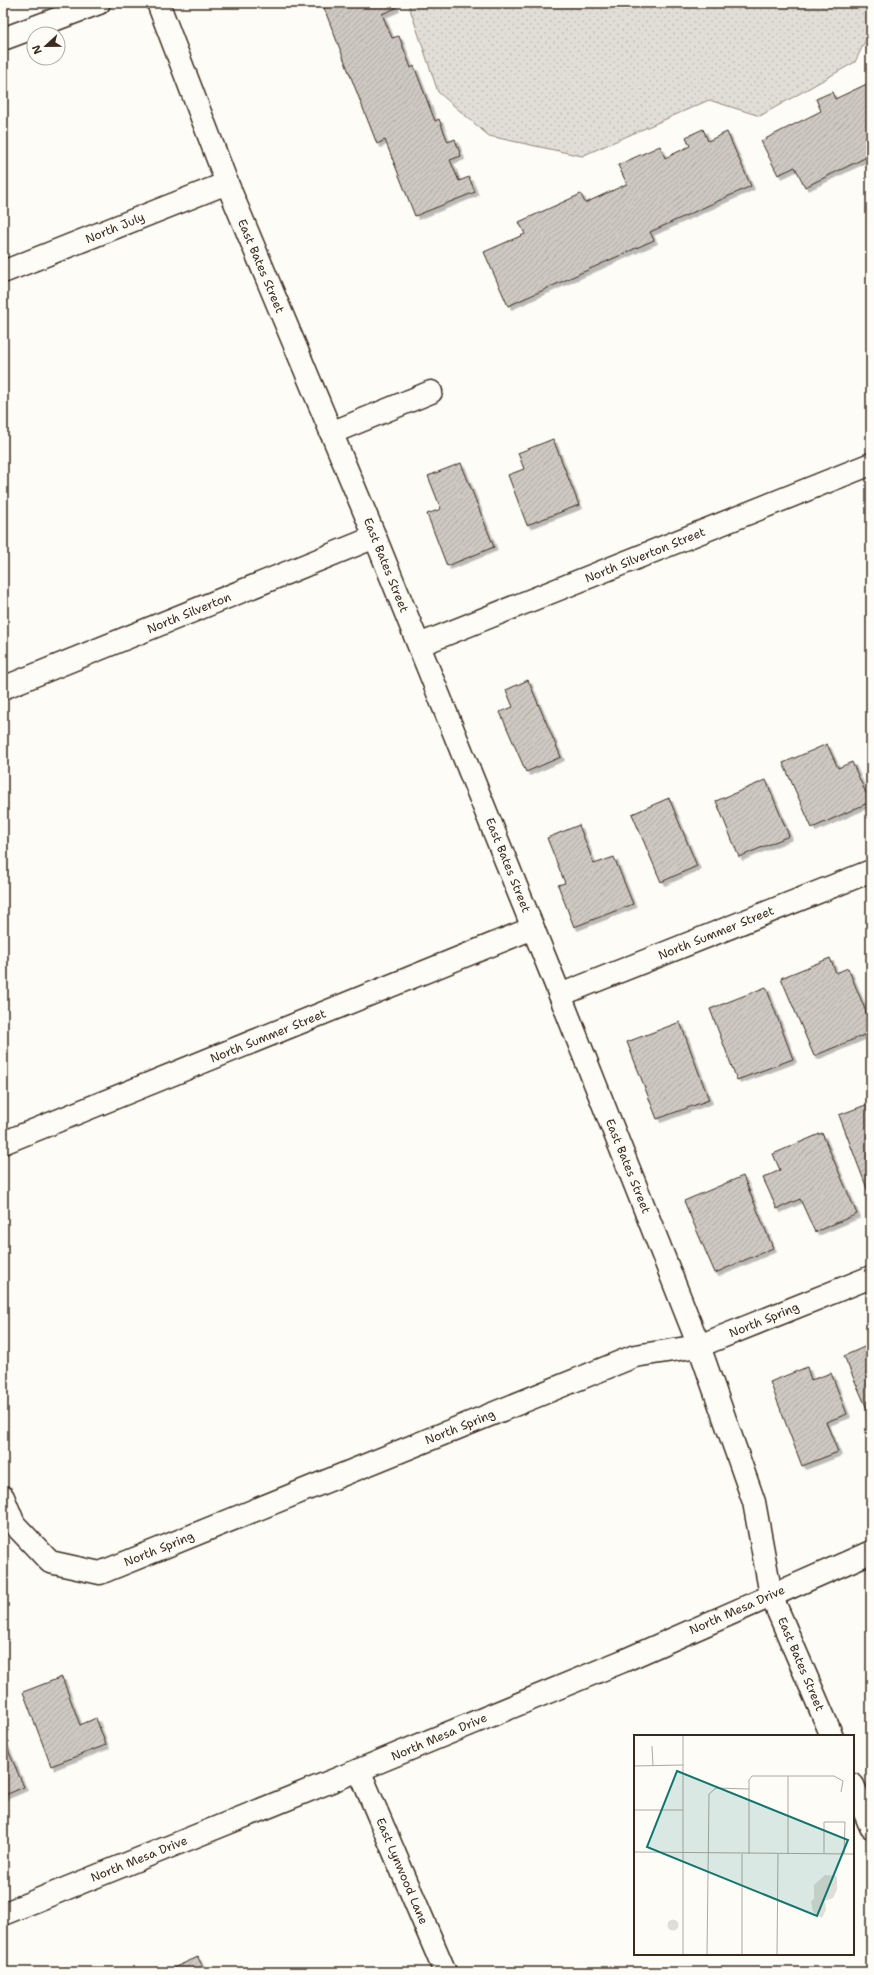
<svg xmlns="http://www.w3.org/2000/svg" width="874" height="1975" font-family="'Shantell Sans',sans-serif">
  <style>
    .park { fill: url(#park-dots); stroke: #8e847a }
    .building { fill: url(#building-hatch); stroke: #3b2a1e; filter: url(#shadow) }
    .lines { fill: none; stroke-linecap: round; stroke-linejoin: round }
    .minor-casing { stroke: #3b2a1e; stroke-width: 25 }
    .minor { stroke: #fdfcf7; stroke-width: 22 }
    .labels { text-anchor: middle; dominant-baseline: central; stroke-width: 3; stroke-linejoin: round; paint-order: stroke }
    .street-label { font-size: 12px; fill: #3b2a1e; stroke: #fdfcf7 }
    .inset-road { fill: none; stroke: #afa8a0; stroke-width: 1 }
    .view { fill: #0f766e; fill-opacity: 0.15; stroke: #0f766e; stroke-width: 2 }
    .inset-edge { fill: none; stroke: #3b2a1e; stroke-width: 2 }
  </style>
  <defs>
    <pattern id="park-dots" width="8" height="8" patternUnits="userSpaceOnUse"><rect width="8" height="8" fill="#e1ded7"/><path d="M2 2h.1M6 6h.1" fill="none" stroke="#c2bfb8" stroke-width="1.8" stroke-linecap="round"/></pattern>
    <pattern id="building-hatch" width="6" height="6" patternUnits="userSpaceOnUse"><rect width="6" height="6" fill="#cdc8c2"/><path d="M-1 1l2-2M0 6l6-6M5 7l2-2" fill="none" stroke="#b1aca6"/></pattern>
    <filter id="shadow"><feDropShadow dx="3.5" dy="3.5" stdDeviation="0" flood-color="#0004"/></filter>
  </defs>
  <rect width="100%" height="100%" fill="#fdfcf7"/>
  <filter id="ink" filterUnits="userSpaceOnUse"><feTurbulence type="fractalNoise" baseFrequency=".025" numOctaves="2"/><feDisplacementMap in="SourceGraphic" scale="8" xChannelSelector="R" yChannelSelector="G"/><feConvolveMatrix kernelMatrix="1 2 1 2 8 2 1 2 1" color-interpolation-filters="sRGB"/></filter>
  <g filter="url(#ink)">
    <path class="park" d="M408,3H871V29L855,62L760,116L709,100L582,156L489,136L438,92Z"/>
    <g class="building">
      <path d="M322,3H394L396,8L382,14L392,38L399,36L411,68L414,66L435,121L439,119L448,142L455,139L461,156L450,160L459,181L469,177L475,192L415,216L385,140L377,144Z"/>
      <path d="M871,82V155L805,187L795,167L778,175L761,141L821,111L816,99L832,92L835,99Z"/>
      <path d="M703,129L708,141L727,132L751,186L650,232L654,240L508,306L484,252L525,234L519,222L581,194L585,203L627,184L618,165L660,146L665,158L690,146L686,137Z"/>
      <path d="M553,439L579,505L527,525L508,475L524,469L518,453Z"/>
      <path d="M461,463L494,547L447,566L427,514L441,509L428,476Z"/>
      <path d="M528,680L561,757L526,772L500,712L513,707L506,690Z"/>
      <path d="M827,744L838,768L852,762L870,802L812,828L783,763Z"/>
      <path d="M766,780L789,836L739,857L716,801Z"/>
      <path d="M669,798L697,866L661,882L632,814Z"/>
      <path d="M579,825L594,864L614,857L633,904L574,927L558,885L565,883L547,838Z"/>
      <path d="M830,958L836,973L848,968L871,1024V1032L814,1056L781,978Z"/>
      <path d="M766,987L793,1059L737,1080L710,1009Z"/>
      <path d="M680,1022L709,1100L657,1119L627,1042Z"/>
      <path d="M871,1103V1199L839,1115Z"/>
      <path d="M822,1133L857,1214L815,1232L800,1199L777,1209L763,1178L780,1170L773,1154Z"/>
      <path d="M743,1176L773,1248L715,1273L684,1201Z"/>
      <path d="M871,1344V1418L844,1356Z"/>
      <path d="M807,1367L811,1380L831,1373L847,1414L826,1422L838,1452L802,1466L770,1382Z"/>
      <path d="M62,1677L80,1725L96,1718L106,1745L51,1766L23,1692Z"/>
      <path d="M5,1743L24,1787L3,1796V1744Z"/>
      <path d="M198,1957L205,1972H164Z"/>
    </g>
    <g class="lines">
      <defs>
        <g id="minor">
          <path d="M158,3L227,183L375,537L560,995L699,1346L754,1502L771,1595L832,1736"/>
          <path d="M3,39L99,3"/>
          <path d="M3,272L227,183"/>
          <path d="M331,433L431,392"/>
          <path d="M419,645L871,464"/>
          <path d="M3,688L375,537"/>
          <path d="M560,995L871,871"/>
          <path d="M3,1143L533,928"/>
          <path d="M3,1497L14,1524L50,1562L100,1573L635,1356L699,1346L871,1277"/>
          <path d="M359,1770L445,1972"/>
          <path d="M853,1785L871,1827"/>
          <path d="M3,1914L359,1770L623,1661L871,1552"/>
        </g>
      </defs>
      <use href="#minor" class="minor-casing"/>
      <use href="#minor" class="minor"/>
    </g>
  </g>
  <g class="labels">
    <g class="street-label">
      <text transform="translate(115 228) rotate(-22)">North July</text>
      <text transform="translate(261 266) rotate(67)">East Bates Street</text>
      <text transform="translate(645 555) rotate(-22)">North Silverton Street</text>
      <text transform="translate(386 565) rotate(68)">East Bates Street</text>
      <text transform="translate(189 613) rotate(-22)">North Silverton</text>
      <text transform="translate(508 865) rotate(68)">East Bates Street</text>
      <text transform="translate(716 933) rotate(-22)">North Summer Street</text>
      <text transform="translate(268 1036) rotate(-22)">North Summer Street</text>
      <text transform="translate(628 1166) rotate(68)">East Bates Street</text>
      <text transform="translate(764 1320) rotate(-22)">North Spring</text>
      <text transform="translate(460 1427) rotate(-22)">North Spring</text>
      <text transform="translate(159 1549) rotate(-22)">North Spring</text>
      <text transform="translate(737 1610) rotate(-24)">North Mesa Drive</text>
      <text transform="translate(801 1664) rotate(67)">East Bates Street</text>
      <text transform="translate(439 1737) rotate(-23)">North Mesa Drive</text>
      <text transform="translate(139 1859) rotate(-22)">North Mesa Drive</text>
      <text transform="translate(402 1871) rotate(67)">East Lynwood Lane</text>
    </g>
  </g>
  <g transform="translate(634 1735)">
    <rect width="220" height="220" fill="#fdfcf7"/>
    <path d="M191,140L203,141V155L199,163L191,166L192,175L188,183L179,177L177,167L180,163V150ZM33.5 190a5.5 5.5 0 1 1 11 0a5.5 5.5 0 1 1-11 0Z" fill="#e1ded7"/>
    <path class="inset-road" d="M18,11L19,31M0,31L49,30M154,41V119M0,75H49M0,117L220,119M190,118V87H211L210,119M115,119V45L118,41H200L209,46L207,57M49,220V0M73,220L75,59L82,53L115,54M108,220V119M143,220L144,119"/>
    <path class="view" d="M43,36L214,105L183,181L13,112Z"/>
    <rect width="220" height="220" class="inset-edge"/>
  </g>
  <rect width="874" height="1975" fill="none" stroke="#fdfcf7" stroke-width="16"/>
  <rect x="8" y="8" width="858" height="1959" fill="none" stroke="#3b2a1e" stroke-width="1.5" filter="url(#ink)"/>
  <g transform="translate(46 46) rotate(248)"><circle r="19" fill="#fdfcf7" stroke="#afa8a0"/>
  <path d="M0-3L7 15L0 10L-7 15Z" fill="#3b2a1e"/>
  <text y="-6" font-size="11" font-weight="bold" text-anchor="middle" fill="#3b2a1e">N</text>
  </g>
</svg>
